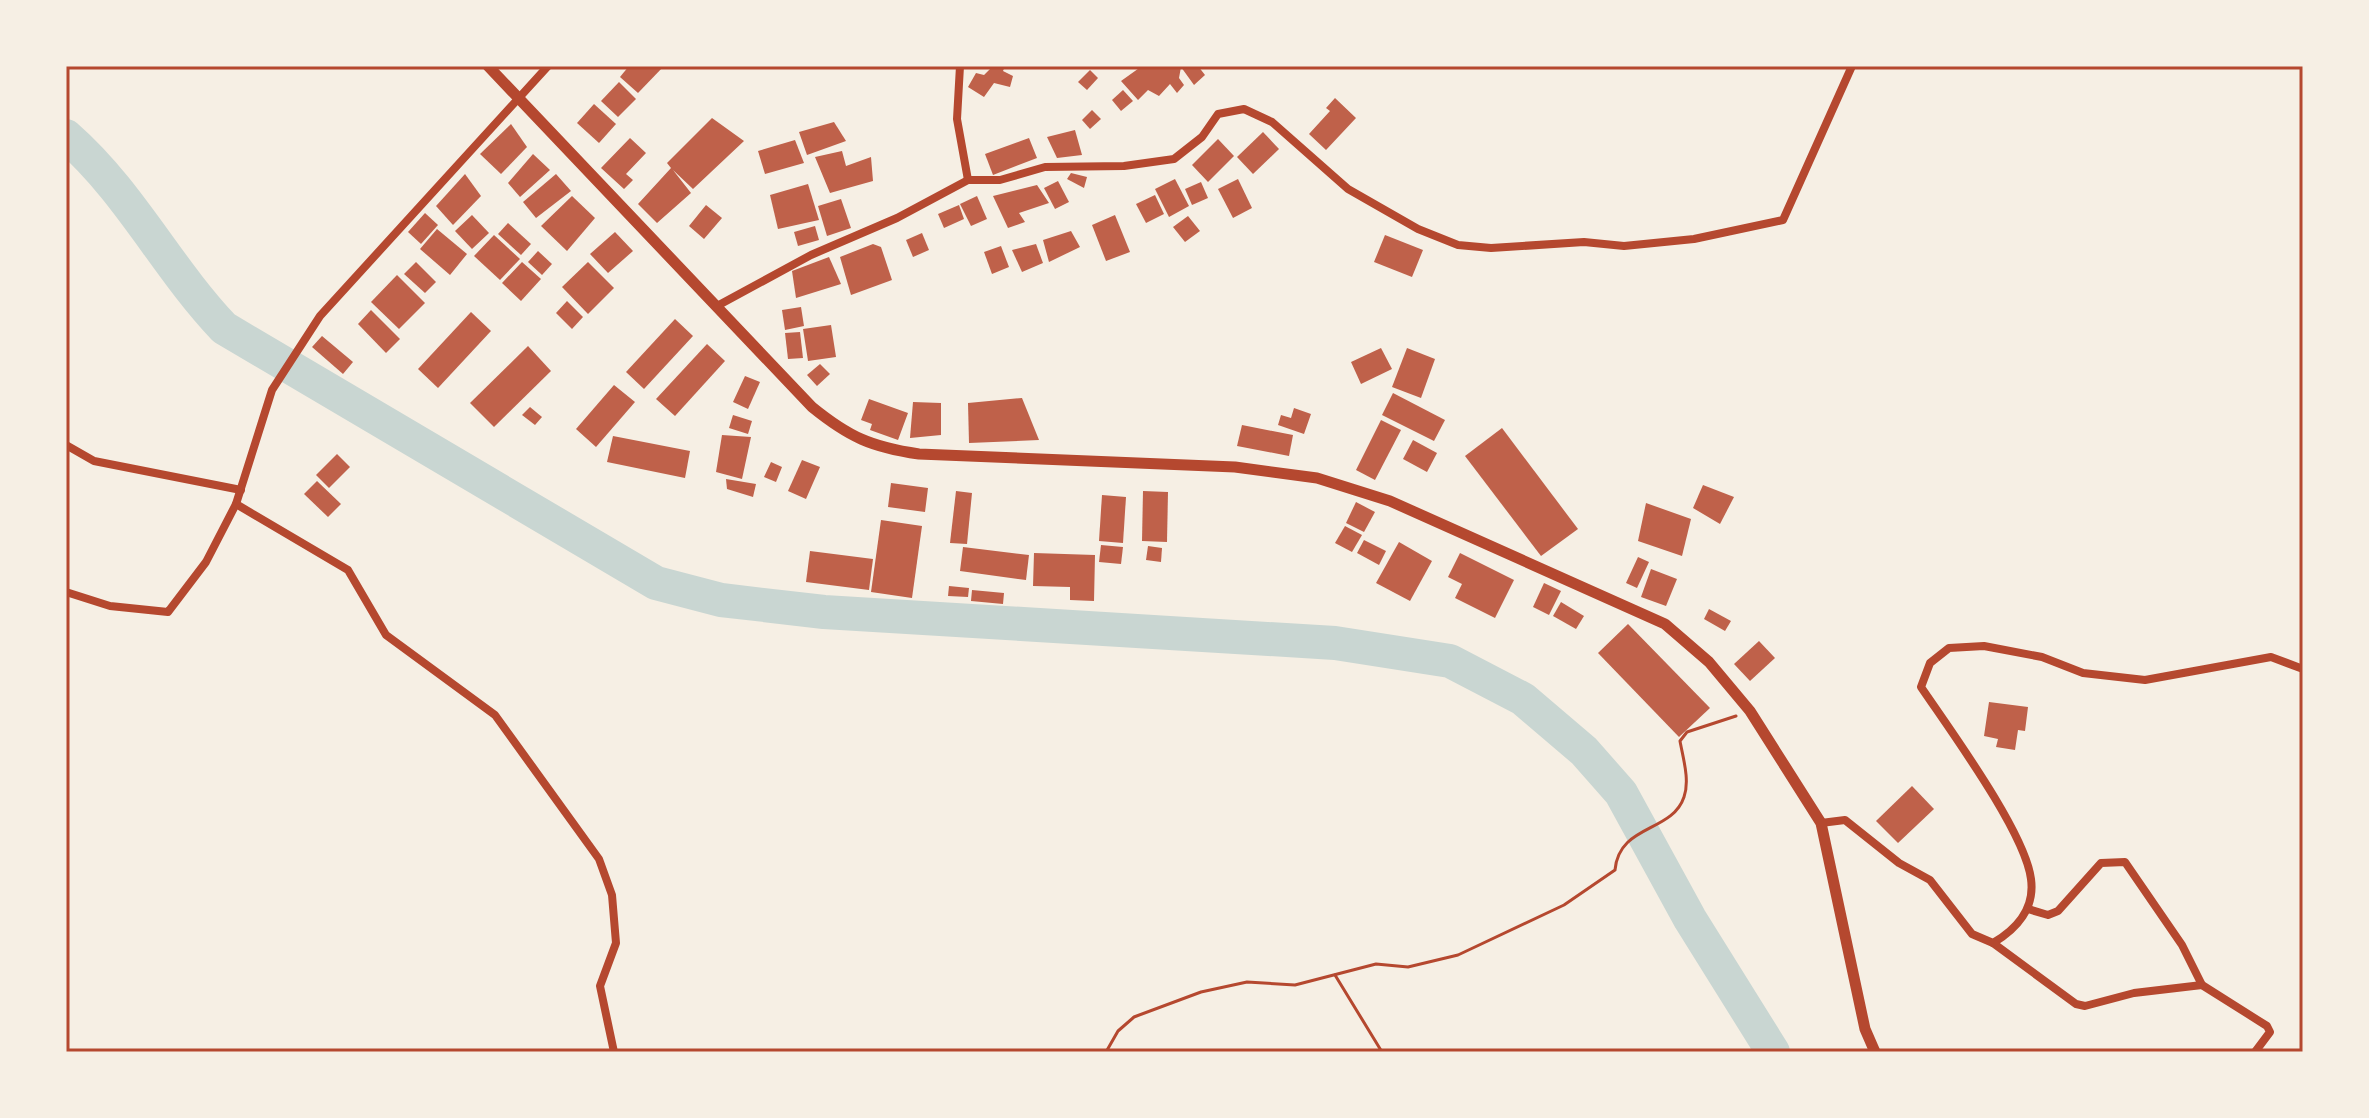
<svg xmlns="http://www.w3.org/2000/svg" width="2369" height="1118" font-family="'IBM Plex Serif',serif">
  <style>
    .lines { fill: none; stroke-linecap: round; stroke-linejoin: round }
    .river { stroke: #c9d6d2; stroke-width: 34 }
    .building { fill: #bf614a }
    .path { stroke: #b5482f; stroke-width: 3 }
    .minor { stroke: #b5482f; stroke-width: 8 }
    .secondary { stroke: #b5482f; stroke-width: 11 }
    .neatline { fill: none; stroke: #b5482f; stroke-width: 3 }
  </style>
  <rect width="100%" height="100%" fill="#f6efe4"/>
  <g class="lines">
    <path class="river" d="M66,136C130,192 166,267 224,328L656,583L721,600L824,612L1335,643L1450,661L1523,699L1584,751L1621,793L1690,919L1773,1052"/>
  </g>
  <g class="building">
    <path d="M629,66H664L638,93L620,77Z"/>
    <path d="M993,66H1005L1003,71L1013,76L1010,87L994,83L984,97L968,87L976,73L984,75Z"/>
    <path d="M1142,66H1198L1205,75L1194,85L1181,67L1179,78L1184,85L1177,93L1170,84L1159,96L1148,90L1138,100L1121,81Z"/>
    <path d="M1090,70L1098,78L1087,90L1078,82Z"/>
    <path d="M619,82L636,99L618,117L601,101Z"/>
    <path d="M1123,90L1133,101L1121,111L1112,100Z"/>
    <path d="M1335,98L1356,118L1326,150L1309,134L1330,111L1326,108Z"/>
    <path d="M594,104L616,124L599,143L577,123Z"/>
    <path d="M1092,110L1101,119L1090,129L1082,120Z"/>
    <path d="M712,118L744,141L693,189L673,170L691,193L657,223L638,204L671,168L667,163Z"/>
    <path d="M834,122L846,141L807,155L799,132Z"/>
    <path d="M511,124L527,147L501,174L480,154Z"/>
    <path d="M1075,130L1082,155L1057,158L1047,137Z"/>
    <path d="M1263,132L1279,149L1253,174L1237,157Z"/>
    <path d="M630,138L646,153L626,174L633,180L624,189L601,168Z"/>
    <path d="M1029,138L1037,158L993,175L985,154Z"/>
    <path d="M1218,139L1234,156L1208,182L1192,165Z"/>
    <path d="M795,140L804,163L765,174L758,151Z"/>
    <path d="M842,151L846,166L871,157L873,181L830,193L815,157Z"/>
    <path d="M533,154L550,170L520,197L508,183Z"/>
    <path d="M1071,173L1087,177L1084,188L1067,179Z"/>
    <path d="M465,174L481,196L453,225L436,206Z"/>
    <path d="M556,174L571,191L536,218L523,202Z"/>
    <path d="M1175,179L1189,206L1169,217L1155,189Z"/>
    <path d="M1238,179L1252,208L1233,218L1218,189Z"/>
    <path d="M1058,181L1069,202L1055,209L1044,188Z"/>
    <path d="M1201,182L1208,198L1192,205L1185,189Z"/>
    <path d="M808,184L819,220L778,229L770,195Z"/>
    <path d="M1037,185L1049,203L1019,213L1025,222L1008,228L993,196Z"/>
    <path d="M1155,195L1164,214L1146,223L1136,204Z"/>
    <path d="M572,196L595,218L567,251L541,226Z"/>
    <path d="M977,196L987,219L971,226L960,204Z"/>
    <path d="M841,199L851,228L827,236L818,206Z"/>
    <path d="M706,205L722,218L704,239L689,226Z"/>
    <path d="M959,205L964,219L944,228L938,214Z"/>
    <path d="M425,213L438,225L421,244L408,232Z"/>
    <path d="M472,215L489,233L472,249L455,231Z"/>
    <path d="M1115,215L1130,252L1106,261L1092,225Z"/>
    <path d="M1188,216L1200,231L1185,242L1173,227Z"/>
    <path d="M508,223L531,244L521,255L498,234Z"/>
    <path d="M815,226L819,240L798,246L794,232Z"/>
    <path d="M437,229L467,254L450,275L420,249Z"/>
    <path d="M1071,231L1080,247L1049,262L1043,240Z"/>
    <path d="M615,232L633,251L608,273L590,254Z"/>
    <path d="M922,233L929,250L913,257L906,240Z"/>
    <path d="M494,235L520,259L500,280L474,256Z"/>
    <path d="M1385,235L1423,250L1412,277L1374,262Z"/>
    <path d="M873,244L881,247L892,280L851,295L840,257Z"/>
    <path d="M1036,244L1043,263L1022,272L1012,250Z"/>
    <path d="M1001,246L1009,267L992,274L984,252Z"/>
    <path d="M538,251L552,264L542,275L528,262Z"/>
    <path d="M829,257L841,284L796,298L792,271Z"/>
    <path d="M416,262L436,282L425,293L404,274Z"/>
    <path d="M522,262L541,279L521,301L502,283Z"/>
    <path d="M588,262L614,288L588,314L562,287Z"/>
    <path d="M397,275L425,303L399,329L371,302Z"/>
    <path d="M567,301L583,317L572,329L556,313Z"/>
    <path d="M801,307L804,326L785,330L782,310Z"/>
    <path d="M371,310L400,339L386,353L358,324Z"/>
    <path d="M471,312L491,331L438,388L418,369Z"/>
    <path d="M675,319L693,336L644,389L626,372Z"/>
    <path d="M831,325L836,357L808,361L803,329Z"/>
    <path d="M800,332L803,358L788,359L785,333Z"/>
    <path d="M322,336L353,362L343,374L312,347Z"/>
    <path d="M707,344L725,361L675,416L656,399Z"/>
    <path d="M528,346L551,371L494,427L470,403Z"/>
    <path d="M1381,348L1392,369L1361,384L1351,362Z"/>
    <path d="M1407,348L1435,359L1421,398L1392,387Z"/>
    <path d="M820,364L830,374L817,386L807,375Z"/>
    <path d="M745,376L760,382L748,409L733,402Z"/>
    <path d="M614,385L635,402L596,447L576,429Z"/>
    <path d="M1393,393L1445,420L1434,441L1382,415Z"/>
    <path d="M1022,398L1039,440L969,443L968,403Z"/>
    <path d="M869,399L908,413L898,440L870,430L872,424L861,420Z"/>
    <path d="M913,402L941,403V435L910,438Z"/>
    <path d="M530,407L542,417L535,425L522,415Z"/>
    <path d="M1294,408L1311,414L1304,434L1278,425L1281,415L1291,418Z"/>
    <path d="M733,415L752,421L748,434L729,428Z"/>
    <path d="M1381,420L1401,430L1375,480L1356,470Z"/>
    <path d="M1242,425L1293,435L1289,456L1237,446Z"/>
    <path d="M1502,428L1578,529L1541,556L1465,456Z"/>
    <path d="M722,435L751,437L742,479L716,472Z"/>
    <path d="M613,436L690,451L685,478L607,462Z"/>
    <path d="M1413,440L1437,453L1427,472L1403,459Z"/>
    <path d="M337,454L350,467L329,488L316,475Z"/>
    <path d="M802,460L820,467L806,499L788,491Z"/>
    <path d="M771,462L782,467L776,482L764,477Z"/>
    <path d="M726,479L756,484L753,497L727,489Z"/>
    <path d="M317,481L341,504L328,517L304,494Z"/>
    <path d="M891,483L928,488L925,512L888,507Z"/>
    <path d="M1703,485L1734,497L1720,524L1693,508Z"/>
    <path d="M956,491L972,493L967,544L950,543Z"/>
    <path d="M1143,491L1168,492L1167,542L1142,541Z"/>
    <path d="M1102,495L1126,497L1123,543L1099,541Z"/>
    <path d="M1356,502L1375,512L1364,532L1346,523Z"/>
    <path d="M1646,503L1691,519L1682,556L1638,541Z"/>
    <path d="M881,520L922,526L912,598L871,592Z"/>
    <path d="M1345,526L1362,535L1352,552L1335,543Z"/>
    <path d="M1364,540L1386,551L1379,565L1357,553Z"/>
    <path d="M1399,542L1432,561L1410,601L1376,583Z"/>
    <path d="M1101,545L1123,547L1121,564L1099,562Z"/>
    <path d="M1148,546L1162,548L1161,562L1146,560Z"/>
    <path d="M963,547L1029,555L1026,580L960,571Z"/>
    <path d="M810,551L873,559L869,590L806,582Z"/>
    <path d="M1034,553L1095,555L1094,601L1070,600V587L1033,586Z"/>
    <path d="M1460,553L1514,580L1495,618L1455,598L1462,584L1448,577Z"/>
    <path d="M1638,557L1649,562L1637,588L1626,583Z"/>
    <path d="M1651,569L1677,579L1666,606L1641,597Z"/>
    <path d="M1544,583L1561,591L1549,615L1533,607Z"/>
    <path d="M949,586L969,588L968,597L948,596Z"/>
    <path d="M972,590L1004,593L1003,604L971,601Z"/>
    <path d="M1561,602L1584,616L1576,629L1553,616Z"/>
    <path d="M1709,609L1731,621L1725,631L1704,619Z"/>
    <path d="M1628,624L1710,708L1679,737L1598,653Z"/>
    <path d="M1759,641L1775,658L1750,681L1734,664Z"/>
    <path d="M1989,702L2028,707L2025,731L2018,730L2015,750L1996,747L1998,739L1984,736Z"/>
    <path d="M1912,786L1934,809L1898,843L1876,821Z"/>
  </g>
  <g class="lines">
    <g class="path">
      <path d="M1335,975L1382,1052"/>
      <path d="M1106,1052L1118,1031L1134,1017L1201,992L1247,982L1295,985L1376,964L1408,967L1458,955L1564,905L1615,870C1619,824 1672,833 1684,797C1690,780 1683,758 1680,741L1687,732L1736,716"/>
    </g>
    <g class="minor">
      <path d="M960,66L957,119L968,180"/>
      <path d="M717,306L811,255L897,218L968,180H1000L1045,167L1124,166L1174,159L1202,137L1218,114L1244,109L1272,122L1348,189L1418,229L1458,245L1491,248L1584,242L1624,246L1694,239L1783,220L1852,66"/>
      <path d="M66,445L94,461L241,490"/>
      <path d="M236,504L348,570L386,635L495,715L599,859L612,895L616,943L600,986L614,1052"/>
      <path d="M66,592L110,606L168,612L206,562L236,504L272,390L320,316L548,66"/>
      <path d="M1821,823L1845,820L1899,863L1930,880L1972,934L1993,943C2017,929 2035,908 2031,879C2025,832 1950,730 1921,687L1930,663L1949,648L1984,646L2042,657L2083,673L2145,680L2271,657L2303,669"/>
      <path d="M2028,909L2048,915L2058,911L2101,863L2125,862L2182,945L2202,985L2267,1026L2270,1032L2255,1052"/>
      <path d="M1993,943L2076,1004L2085,1006L2134,993L2202,985"/>
    </g>
    <path class="secondary" d="M488,66L812,407C849,437 871,447 919,454L1235,467L1317,478L1390,501L1665,624L1709,662L1750,711L1821,823L1865,1029L1875,1052"/>
  </g>
  <rect width="2369" height="1118" fill="none" stroke="#f6efe4" stroke-width="136"/>
  <rect x="68" y="68" width="2233" height="982" class="neatline"/>
</svg>
